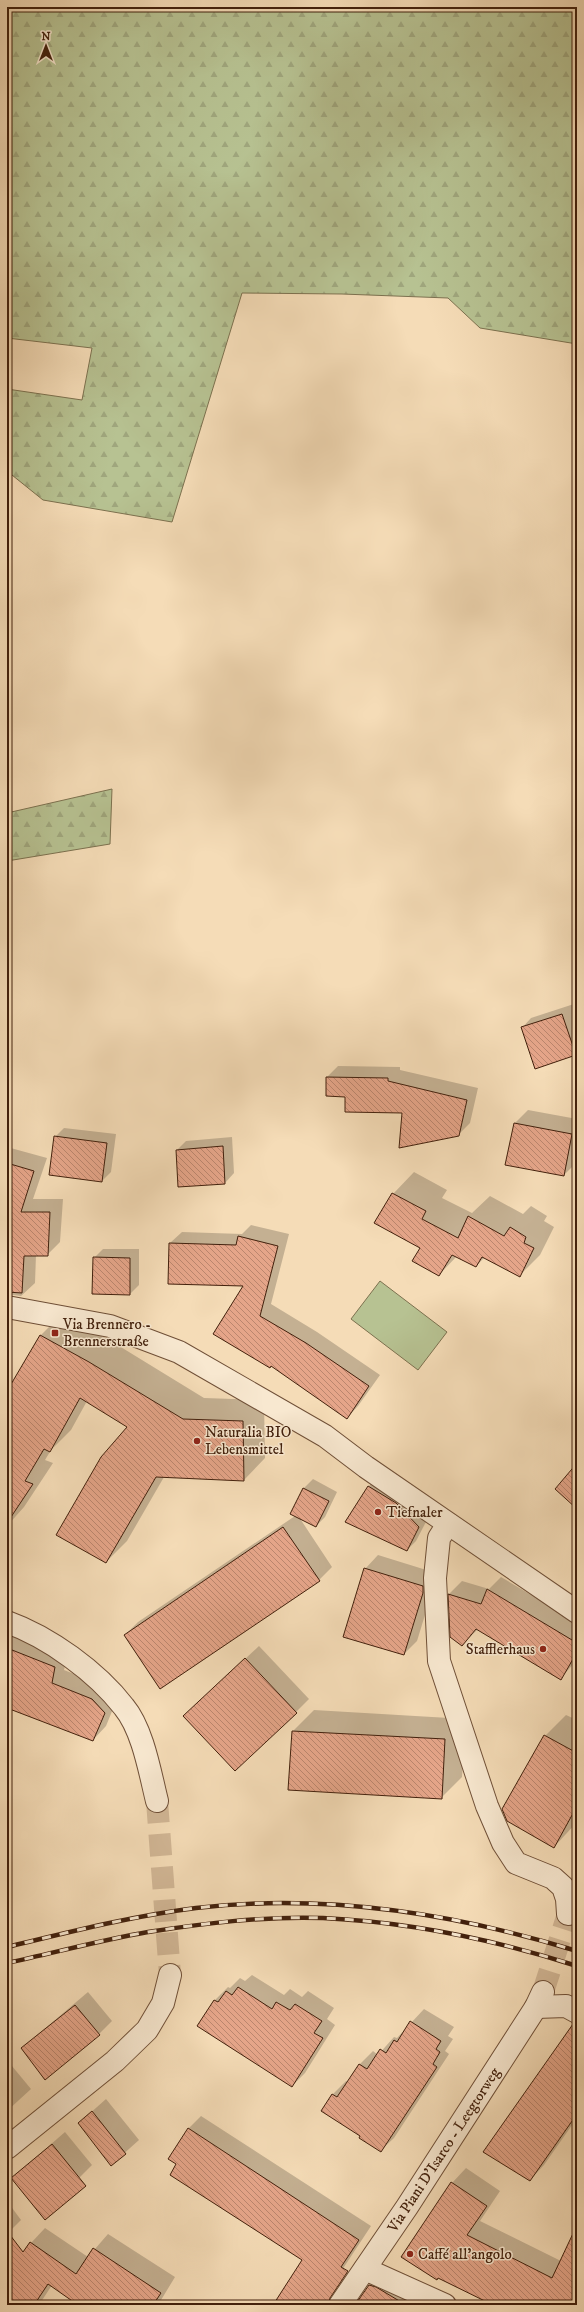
<svg xmlns="http://www.w3.org/2000/svg" width="584" height="2312" font-family="'IM FELL DW Pica',serif">
  <style>
    .forest { fill: url(#forest-firs); stroke: #7c714f }
    .garden { fill: #b7c292; stroke: #7c714f }
    .shadow { fill: #0003 }
    .building { fill: url(#building-back-hatch); stroke: #42200c }
    .lines { fill: none; stroke-linecap: round; stroke-linejoin: round }
    .minor-tunnel { stroke: #d1b695; stroke-width: 22; stroke-dasharray: 22 11; stroke-linecap: butt }
    .minor-casing { stroke: #6f4f37; stroke-width: 24 }
    .minor { stroke: #f8e8d0; stroke-width: 22 }
    .rail-casing { stroke: #42200c; stroke-width: 4.5 }
    .rail { stroke: #f8e8d0; stroke-width: 3; stroke-dasharray: 9; stroke-linecap: butt }
    .poi-dot { fill: #8f2418; stroke: #f8e8d0; stroke-width: 1.5 }
    .labels { text-anchor: middle; dominant-baseline: central; stroke-width: 3; stroke-linejoin: round; paint-order: stroke }
    .poi-label { font-size: 15px; fill: #42200c; stroke: #f8e8d0; text-anchor: start }
    .street-label { font-size: 15px; fill: #42200c; stroke: #f8e8d0 }
  </style>
  <defs>
    <pattern id="forest-firs" width="22" height="20" patternUnits="userSpaceOnUse"><rect width="22" height="20" fill="#b7c292"/><path d="M5 1l3.5 6h-7zM16 11l3.5 6h-7z" fill="#9fa67d"/></pattern>
    <pattern id="building-back-hatch" width="6" height="6" patternUnits="userSpaceOnUse"><rect width="6" height="6" fill="#e5a589"/><path d="M-1 5l2 2M0 0l6 6M5-1l2 2" fill="none" stroke="#bb866e"/></pattern>
  </defs>
  <rect width="100%" height="100%" fill="#f5dcb7"/>
  <filter id="stains"><feTurbulence type="fractalNoise" baseFrequency=".005" numOctaves="4"/><feColorMatrix values="0 0 0 0 .2 0 0 0 0 .09 0 0 0 0 .02 0 0 0 .5 -.17"/></filter>
  <radialGradient id="worn" r=".72"><stop offset=".6" stop-color="#630" stop-opacity="0"/><stop offset="1" stop-color="#630" stop-opacity=".3"/></radialGradient>
  <g class="forest">
    <path d="M7,7H577V344L480,328L448,298L342,294L242,293L172,522L43,500L7,471V389L82,400L92,348L7,338Z"/>
    <path d="M112,789L110,844L7,861V813Z"/>
  </g>
  <path class="garden" d="M380,1281L447,1332L418,1370L351,1319Z"/>
  <g class="shadow">
    <path d="M577,1003V1053L575,1055L522,1028L531,1018Z"/>
    <path d="M338,1066L400,1067V1070L478,1088L470,1123L458,1135L403,1112L346,1096L327,1077Z"/>
    <path d="M528,1110L577,1119V1162L564,1175L506,1164L515,1123Z"/>
    <path d="M64,1128L116,1134L111,1172L102,1181L55,1137Z"/>
    <path d="M232,1137L234,1173L225,1183L179,1186L177,1150L186,1141Z"/>
    <path d="M7,1147L47,1158L33,1199H63L60,1242L47,1255H36L35,1283L21,1296L7,1294Z"/>
    <path d="M414,1172L447,1190L442,1198L472,1213L490,1196L523,1214L531,1206L547,1216L544,1221L554,1227L540,1255L519,1276L485,1257L476,1266L457,1256L439,1275L421,1248L393,1194Z"/>
    <path d="M251,1225L289,1234L271,1304L317,1332L380,1375L358,1406L347,1418L271,1365L244,1285L170,1243L182,1232L242,1234Z"/>
    <path d="M103,1249H139V1285L130,1294L94,1258Z"/>
    <path d="M62,1314L111,1341L204,1398L264,1400L265,1458L244,1480L164,1477L127,1541L106,1562L128,1427L87,1401L71,1430L51,1450L45,1460L53,1463L24,1507L7,1526V1393L41,1335Z"/>
    <path d="M378,1477L428,1518L416,1541L407,1550L347,1522L369,1486Z"/>
    <path d="M313,1479L337,1492L325,1517L316,1526L299,1517L332,1567L319,1580L125,1635L138,1622L295,1516L291,1514L304,1488Z"/>
    <path d="M378,1555L436,1573V1579L417,1641L404,1654L365,1569Z"/>
    <path d="M501,1577L577,1622V1660L560,1679L478,1629L462,1645L451,1636L449,1594L462,1581L489,1589Z"/>
    <path d="M14,1632L68,1654L64,1670L105,1686L117,1699L106,1726L93,1740L7,1707V1639Z"/>
    <path d="M259,1646L309,1699L296,1712L198,1703Z"/>
    <path d="M314,1710L466,1719L462,1777L441,1798L293,1731Z"/>
    <path d="M566,1715L577,1720V1822L554,1847L545,1736Z"/>
    <path d="M252,1975L284,1995L290,1989L302,1997L308,1991L334,2008L327,2019L335,2025L305,2073L292,2086L198,2026L215,2000L228,1987L230,1988L240,1978L245,1981Z"/>
    <path d="M88,1992L112,2021L99,2034L22,2048Z"/>
    <path d="M424,2009L454,2027L448,2036L453,2039L445,2051L449,2054L394,2138L380,2151L362,2135L323,2110L333,2094L346,2081L348,2082L360,2064L373,2051L378,2055L394,2037L397,2038Z"/>
    <path d="M577,2024V2118L544,2165L530,2180L569,2032Z"/>
    <path d="M7,2060L31,2089L7,2111Z"/>
    <path d="M106,2099L139,2140L111,2165L79,2123Z"/>
    <path d="M201,2116L371,2226L319,2305H274L304,2259L177,2164L188,2129Z"/>
    <path d="M65,2132L92,2165L79,2178H12Z"/>
    <path d="M466,2168L500,2191L480,2221L561,2261L577,2237V2305H495L439,2277L452,2183Z"/>
    <path d="M7,2201L21,2220L7,2234Z"/>
    <path d="M45,2228L88,2257L108,2234L175,2277L158,2305H80L52,2285L39,2305H7V2277L31,2243Z"/>
    <path d="M385,2270L451,2305H356L370,2285Z"/>
  </g>
  <g class="building">
    <path d="M562,1014L576,1055L535,1069L521,1027Z"/>
    <path d="M326,1077L388,1078V1081L467,1100L459,1136L399,1148L402,1113L345,1112V1097L326,1096Z"/>
    <path d="M514,1123L572,1134L564,1176L505,1165Z"/>
    <path d="M54,1136L107,1143L102,1182L49,1175Z"/>
    <path d="M223,1146L225,1184L178,1187L176,1150Z"/>
    <path d="M7,1163L34,1171L21,1212H50L48,1256H24L22,1293L7,1292Z"/>
    <path d="M392,1193L426,1211L422,1219L458,1238L468,1216L504,1236L510,1227L526,1237L524,1243L534,1248L520,1277L482,1257L476,1267L452,1255L439,1276L412,1261L420,1248L374,1223Z"/>
    <path d="M238,1236L278,1246L260,1316L306,1343L369,1386L347,1419L271,1366L270,1368L213,1334L243,1286L168,1284L169,1243L236,1245Z"/>
    <path d="M93,1257L130,1258V1295L92,1294Z"/>
    <path d="M40,1335L89,1362L183,1419L243,1421L244,1481L156,1477L106,1563L56,1535L101,1457L127,1427L80,1398L50,1452L44,1449L25,1481L33,1484L7,1523V1391Z"/>
    <path d="M577,1463V1509L555,1489Z"/>
    <path d="M368,1486L396,1503L419,1527L407,1551L345,1522Z"/>
    <path d="M303,1488L329,1501L316,1527L290,1514Z"/>
    <path d="M283,1527L320,1581L160,1689L124,1635Z"/>
    <path d="M364,1568L423,1586V1593L404,1655L343,1637Z"/>
    <path d="M487,1589L577,1643V1652L561,1680L476,1629L462,1646L450,1637L448,1594L481,1604Z"/>
    <path d="M7,1648L55,1667L52,1683L92,1699L105,1713L93,1741L7,1708Z"/>
    <path d="M245,1658L297,1713L235,1771L183,1716Z"/>
    <path d="M292,1731L445,1739L442,1799L288,1790Z"/>
    <path d="M544,1735L577,1753V1806L554,1848L507,1821L502,1809Z"/>
    <path d="M238,1987L272,2009L276,2002L290,2010L295,2004L322,2021L314,2033L323,2038L292,2087L197,2026L214,2000L218,2002L226,1991L232,1995Z"/>
    <path d="M75,2005L100,2035L45,2080L21,2048Z"/>
    <path d="M410,2021L441,2041L436,2049L440,2052L433,2064L437,2067L381,2152L359,2138L360,2136L321,2111L332,2094L337,2097L359,2064L367,2069L380,2049L386,2053L394,2040L397,2042Z"/>
    <path d="M573,2024H577V2114L530,2181L483,2152Z"/>
    <path d="M92,2111L126,2154L111,2166L78,2123Z"/>
    <path d="M188,2128L359,2240L341,2267L348,2271L330,2298L328,2305H273L302,2260L170,2175L176,2164L168,2159Z"/>
    <path d="M52,2144L86,2186L45,2220L11,2178Z"/>
    <path d="M451,2182L487,2206L467,2235L552,2278L577,2225V2305H493L438,2278L437,2280L401,2257Z"/>
    <path d="M7,2231L23,2252L30,2242L76,2274L93,2248L161,2293L153,2305H78L48,2284L34,2305H7Z"/>
    <path d="M369,2285L376,2287L406,2305H355Z"/>
  </g>
  <g class="lines">
    <g class="minor-tunnel">
      <path d="M157,1801L170,1975"/>
      <path d="M543,1992L568,1914"/>
    </g>
    <defs>
      <g id="minor">
        <path d="M7,1307L110,1326L179,1352L325,1436L366,1467L577,1612"/>
        <path d="M448,1524L439,1538L435,1578L439,1661L487,1806L503,1843L516,1863L553,1878L563,1887L567,1899L568,1914"/>
        <path d="M7,1622C49,1637 97,1672 124,1707C143,1730 150,1773 157,1801"/>
        <path d="M536,2007L566,2006L577,2012"/>
        <path d="M7,2148L115,2061L147,2030L163,2003L170,1975"/>
        <path d="M365,2269L445,2305"/>
        <path d="M340,2305L407,2207L536,2007L543,1992"/>
      </g>
    </defs>
    <use href="#minor" class="minor-casing"/>
    <use href="#minor" class="minor"/>
    <defs>
      <g id="rail">
        <path d="M7,1947C70,1932 132,1916 196,1908C326,1893 453,1913 577,1951"/>
        <path d="M7,1963C54,1953 101,1940 148,1932C206,1923 264,1916 323,1918C408,1922 496,1940 577,1966"/>
      </g>
    </defs>
    <use href="#rail" class="rail-casing"/>
    <use href="#rail" class="rail"/>
  </g>
  <g class="poi-dot">
    <rect x="51" y="1329" width="8" height="8" rx="2"/>
    <circle cx="197" cy="1441" r="4"/>
    <circle cx="378" cy="1512" r="4"/>
    <circle cx="543" cy="1649" r="4"/>
    <circle cx="410" cy="2254" r="4"/>
  </g>
  <g class="labels">
    <g class="poi-label">
      <text x="63" y="1324">Via Brennero -<tspan x="63" dy="17">Brennerstraße</tspan></text>
      <text x="205" y="1432">Naturalia BIO<tspan x="205" dy="17">Lebensmittel</tspan></text>
      <text x="386" y="1512">Tiefnaler</text>
      <text x="535" y="1649" text-anchor="end">Stafflerhaus</text>
      <text x="418" y="2254">Caffé all'angolo</text>
    </g>
    <g class="street-label">
      <text transform="translate(444 2150) rotate(-57)">Via Piani D'Isarco - Leegtorweg</text>
    </g>
  </g>
  <rect width="584" height="2312" fill="none" stroke="#f5dcb7" stroke-width="24"/>
  <rect x="8" y="8" width="568" height="2296" fill="none" stroke="#42200c" stroke-width="2"/>
  <rect x="12" y="12" width="560" height="2288" fill="none" stroke="#42200c"/>
  <g transform="translate(46 46)" stroke="#f8e8d0" stroke-width="3" paint-order="stroke">
  <path d="M0-3L7 15L0 10L-7 15Z" fill="#42200c"/>
  <text y="-6" font-size="11" font-weight="bold" text-anchor="middle" fill="#42200c">N</text>
  </g>
  <rect width="100%" height="100%" filter="url(#stains)"/>
  <rect width="100%" height="100%" fill="url(#worn)"/>
</svg>
